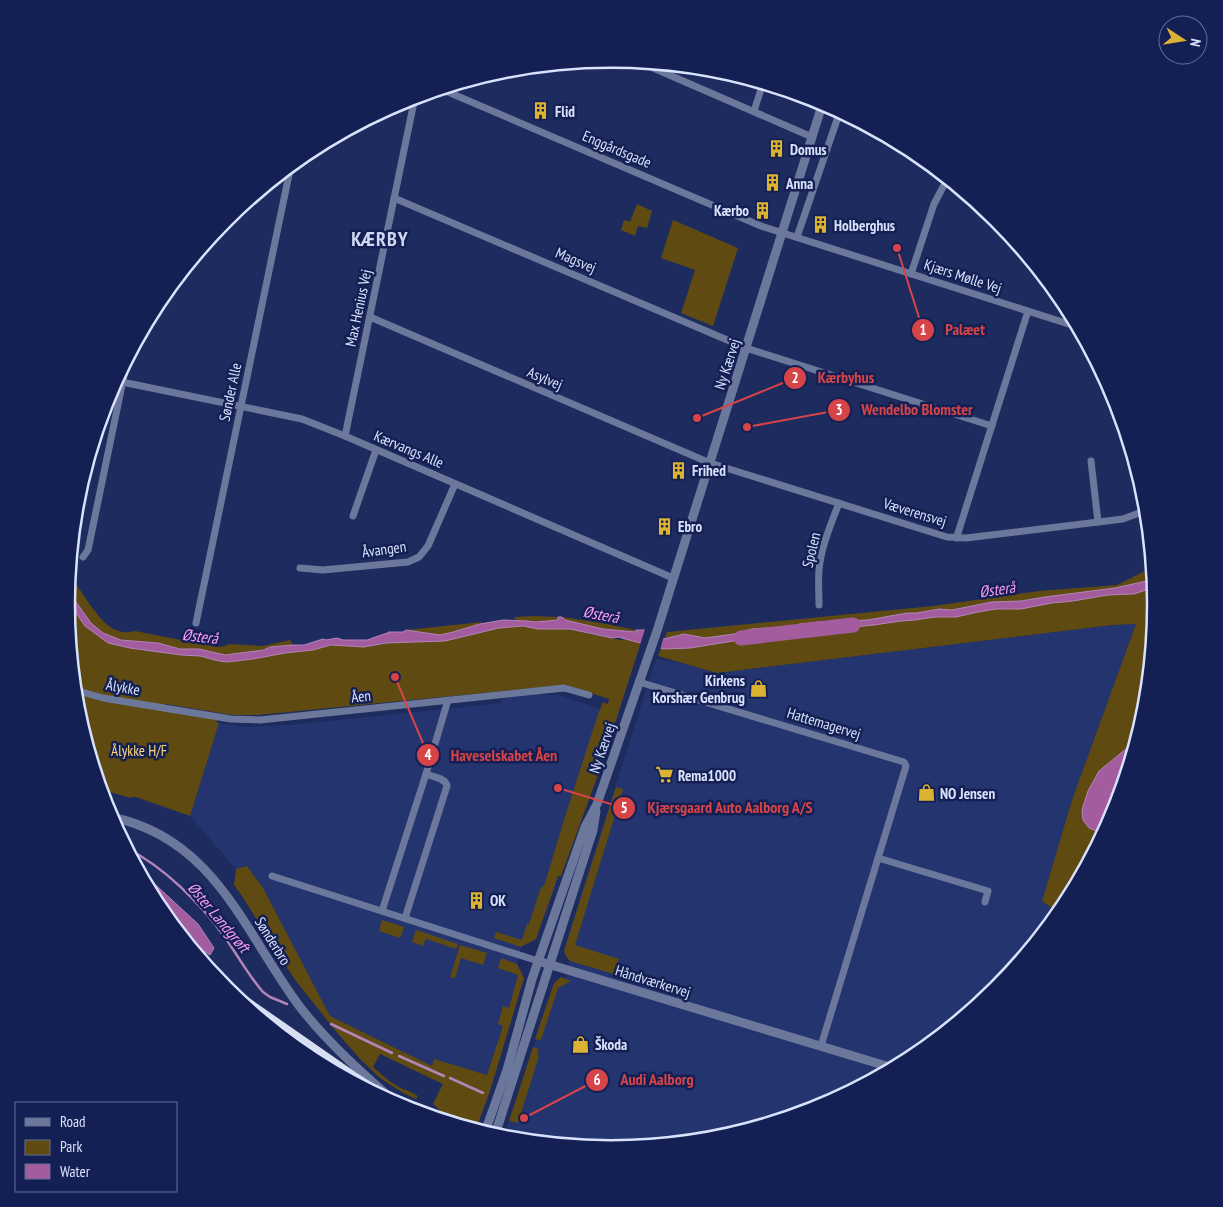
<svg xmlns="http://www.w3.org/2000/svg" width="1223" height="1207" font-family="'PT Sans Narrow',sans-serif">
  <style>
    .built { fill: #24346f }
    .green { fill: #5f4b11 }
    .water { fill: #a35d9e; stroke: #b385ba }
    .pier { fill: #1d2b5f }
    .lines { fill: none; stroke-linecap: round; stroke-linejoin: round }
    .stream { stroke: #b385ba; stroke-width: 2.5 }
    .river { stroke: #a35d9e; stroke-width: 15 }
    .minor { stroke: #6b789b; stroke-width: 7 }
    .tertiary { stroke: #6b789b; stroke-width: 9 }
    .motorway { stroke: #d7deef; stroke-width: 12 }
    .labels { text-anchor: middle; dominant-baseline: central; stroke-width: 5; stroke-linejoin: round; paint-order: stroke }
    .poi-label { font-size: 15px; font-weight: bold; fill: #d8e2fd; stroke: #142053; text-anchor: start }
    .street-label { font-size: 15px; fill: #d8e2fd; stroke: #142053 }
    .park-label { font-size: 15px; fill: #fcd776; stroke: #142053 }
    .water-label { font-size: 16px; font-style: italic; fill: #fb9ef5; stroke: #142053 }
    .district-label { font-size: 20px; font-weight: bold; letter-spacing: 1px; fill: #cfd8f3; stroke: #142053 }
    .rim { fill: none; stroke: #d8e2fd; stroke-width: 2.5 }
    .leader { fill: none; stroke: #d64448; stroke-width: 2 }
    .callout-dot { fill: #d64448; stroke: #142053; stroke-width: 2 }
    .mark-label { font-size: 15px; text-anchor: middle; font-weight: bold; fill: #fff }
    .callout-label { font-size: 16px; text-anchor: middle; font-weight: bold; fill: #d64448; stroke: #142053; stroke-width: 5; stroke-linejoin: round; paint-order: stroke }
  </style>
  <rect width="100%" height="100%" fill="#1d2b5f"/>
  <g class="built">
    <path d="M1136,624L1072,800L1042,901L1059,913L996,989L914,1057L820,1107L717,1138L611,1148L504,1137L554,983L561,977L565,978L570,961L565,955L564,948L656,659L685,664L717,673L1112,625Z"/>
    <path d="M530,695H559L610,712L554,891L536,939L521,947L517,964L524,978L494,1077L434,1059L432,1066L330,1016L263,888L247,866L236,869L190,816L219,723L243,727L290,725L502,703V699Z"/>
  </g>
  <g class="green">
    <path d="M637,204L652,211L647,228L638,226L635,236L621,230L624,220L630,222Z"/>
    <path d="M673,220L738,248L713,326L681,313L695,270L661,258Z"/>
    <path d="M1153,567L1156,604L1146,710L1137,740L1099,771L1089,828L1103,834L1064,906L1059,913L1042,901L1072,800L1136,624L1112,625L717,673L658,656L667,632L933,606L1039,591L1117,585Z"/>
    <path d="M70,575C76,584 82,593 88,602C100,618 112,637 135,631L217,647L226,646L228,644L263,646L290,640L293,645L270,647L264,650L245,653L225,655L199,649H180L158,643L133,642L111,637L96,629L76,602L69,581Z"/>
    <path d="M67,598L85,626L108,643L130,648L181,655L200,656L227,662L253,659L285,652L313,650L331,645L364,647L386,643L457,638L499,628L523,626L538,629H570L590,634L621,640L626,639L641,642L602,764L561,876H558L536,939L521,947L494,938L496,932L522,940L527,924H529L540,890L545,883L563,823L598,714L603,702L608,704L609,699L565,685L258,715H232L166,704L165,711L217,720L216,722L219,723L190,816L136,797H131L130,798L101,789L77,709L67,603Z"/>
    <path d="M533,616L558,617L559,620L536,622L527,621H517L515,619V617Z"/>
    <path d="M562,617L602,623L636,630V632L603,629L564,620Z"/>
    <path d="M482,622L480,624L453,632L440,635L406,630Z"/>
    <path d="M616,787L623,789L575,945L619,959L614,974L570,961L566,956L564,951Z"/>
    <path d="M247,866L263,888L330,1016L432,1066L434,1059L487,1075L503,1026L498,1024L503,1006L509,1008L518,975L498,968L501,958L517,964L524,978L490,1091L476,1129L453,1122L433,1104L443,1084L380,1054L373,1067C382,1075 392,1084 403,1089C409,1091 413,1093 418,1096L416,1099L403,1093L380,1078L361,1060L339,1035L295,980L240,893L234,885L236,869Z"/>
    <path d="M382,920L404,927L400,938L379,931Z"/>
    <path d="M416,930L458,944L456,949L426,939L423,946L412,942Z"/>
    <path d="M460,945L487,953L483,965L461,958L455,978L450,977Z"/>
    <path d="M561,977L571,981L558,988L541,1040L535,1039L554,983Z"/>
    <path d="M533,1047L539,1049L537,1055L539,1056L518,1123L509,1121Z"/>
  </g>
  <g class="water">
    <path d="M1151,580H1154L1155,588L1149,589L1134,594L1108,595L1073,601L1052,603L1021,609H996L978,612L956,617H935L915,620L901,621L874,625L854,627H828L806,630L789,634L761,635L758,637L690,648L663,649L618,637L612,638L570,629H538L523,626L499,628L445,641L386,643L364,647L331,645L313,650L285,653L253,659L227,662L219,661L200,656L181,655L130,648L108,643L85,626L70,604L67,598L69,581L76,602L91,623L103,633L121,640L158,643L180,649H199L225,655L264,650L270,647L293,645H304L323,639L326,640L337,638L343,640H367L387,633L388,634V632H403L406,630L440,635L453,632L480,624L503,620L527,621L536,622L558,620V617H562L565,620L603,629L636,632V630H645L650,634L664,639L684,634L705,638L734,634L752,629L765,628H786L800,624L818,622L868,620L907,613H917L939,609L952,610L992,602L1021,601L1045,597L1115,588Z"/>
    <path d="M1137,740L1115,812L1103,834L1089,828L1083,820L1082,810L1088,791L1099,771Z"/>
    <path d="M141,873L147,877L198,924L214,948L210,955L184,938L158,906Z"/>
  </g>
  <path class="pier" d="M645,629L651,632L664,636L660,650L640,645Z"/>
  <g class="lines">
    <g class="stream">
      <path d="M128,849C164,867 200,903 224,936C237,954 248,975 263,992L270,997L287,1004"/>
      <path d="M331,1024L392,1053"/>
      <path d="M399,1056L444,1076"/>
      <path d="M450,1078L483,1093"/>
    </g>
    <path class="river" d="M741,638L853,625"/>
    <g class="minor">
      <path d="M637,61L812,137"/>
      <path d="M441,89L761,226L1078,327"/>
      <path d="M754,111L763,83"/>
      <path d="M394,198L746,348L992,426"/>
      <path d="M797,237L840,111"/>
      <path d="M911,274L934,204L943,187L949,179"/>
      <path d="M370,317L710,463L947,537L966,538L1123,519L1147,510"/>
      <path d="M122,382L302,419L345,436L673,578"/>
      <path d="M345,436L415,97"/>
      <path d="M1091,461L1098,522"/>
      <path d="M353,516L376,450"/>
      <path d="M957,538L958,533L1028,311"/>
      <path d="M83,557L88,550L127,361"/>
      <path d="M300,568L323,570L408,562L419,557L428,546L455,484"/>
      <path d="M819,605C819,593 818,582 819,570C821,547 831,524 839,503"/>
      <path d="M196,623L291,165"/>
      <path d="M639,682L904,762L906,766L821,1046"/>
      <path d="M75,690L103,698L231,719L260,720L564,688L589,695"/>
      <path d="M878,858L988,891L985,902"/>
      <path d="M272,876L538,961"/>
      <path d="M382,911L426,774L448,700"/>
      <path d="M405,918L447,786C446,778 433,777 426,774"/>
    </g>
    <g class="tertiary">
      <path d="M111,817C215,838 244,932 300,1007C328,1043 362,1073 396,1103"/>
      <path d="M538,961L893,1068"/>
      <path d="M485,1132L507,1070L532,979L563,890L585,827L597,804L657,631L823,102"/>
      <path d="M495,1135L593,830L596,811"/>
    </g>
    <path class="motorway" d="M230,992L352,1077L377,1093"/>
  </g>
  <defs>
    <symbol id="building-bare" viewBox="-9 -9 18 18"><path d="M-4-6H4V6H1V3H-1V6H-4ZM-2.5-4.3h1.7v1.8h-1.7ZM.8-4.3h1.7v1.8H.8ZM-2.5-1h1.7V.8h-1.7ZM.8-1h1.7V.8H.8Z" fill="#dcb233" stroke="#142053" stroke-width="2.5" paint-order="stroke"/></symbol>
    <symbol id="shop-bare" viewBox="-9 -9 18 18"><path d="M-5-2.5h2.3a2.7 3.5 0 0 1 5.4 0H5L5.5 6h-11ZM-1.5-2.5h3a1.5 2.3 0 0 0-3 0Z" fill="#dcb233" stroke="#142053" stroke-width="2.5" paint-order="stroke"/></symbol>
    <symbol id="supermarket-bare" viewBox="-9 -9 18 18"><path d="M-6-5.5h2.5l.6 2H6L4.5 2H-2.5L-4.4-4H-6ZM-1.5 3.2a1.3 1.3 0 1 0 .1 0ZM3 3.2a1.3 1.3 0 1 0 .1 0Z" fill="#dcb233" stroke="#142053" stroke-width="2.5" paint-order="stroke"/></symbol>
  </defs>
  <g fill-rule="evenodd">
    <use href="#building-bare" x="528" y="98" width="25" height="25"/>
    <use href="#building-bare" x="764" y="136" width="25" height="25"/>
    <use href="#building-bare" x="760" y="170" width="25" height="25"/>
    <use href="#building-bare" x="750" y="198" width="25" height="25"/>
    <use href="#building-bare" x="808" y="212" width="25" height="25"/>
    <use href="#building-bare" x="666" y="458" width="25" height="25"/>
    <use href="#building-bare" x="652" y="514" width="25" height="25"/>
    <use href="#shop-bare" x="746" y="676" width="25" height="25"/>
    <use href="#supermarket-bare" x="652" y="762" width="25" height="25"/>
    <use href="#shop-bare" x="914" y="780" width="25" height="25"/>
    <use href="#building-bare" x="464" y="888" width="25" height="25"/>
    <use href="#shop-bare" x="568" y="1032" width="25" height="25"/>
  </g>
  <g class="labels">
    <g class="poi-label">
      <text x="555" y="111">Flid</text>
      <text x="790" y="149">Domus</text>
      <text x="786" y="183">Anna</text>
      <text x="749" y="210" text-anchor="end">Kærbo</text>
      <text x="834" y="225">Holberghus</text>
      <text x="692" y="470">Frihed</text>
      <text x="678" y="526">Ebro</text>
      <text x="745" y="680" text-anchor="end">Kirkens<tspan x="745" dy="17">Korshær Genbrug</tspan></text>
      <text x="678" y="775">Rema1000</text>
      <text x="940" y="793">NO Jensen</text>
      <text x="490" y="900">OK</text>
      <text x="595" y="1044">Škoda</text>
    </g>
    <g class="street-label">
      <text transform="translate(617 149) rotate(23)">Enggårdsgade</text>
      <text transform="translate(576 260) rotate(23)">Magsvej</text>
      <text transform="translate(963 276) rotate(18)">Kjærs Mølle Vej</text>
      <text transform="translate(358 308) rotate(-78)">Max Henius Vej</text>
      <text transform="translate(727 364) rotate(-72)">Ny Kærvej</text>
      <text transform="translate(545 378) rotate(23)">Asylvej</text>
      <text transform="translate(230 392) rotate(-78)">Sønder Alle</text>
      <text transform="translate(409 449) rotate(23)">Kærvangs Alle</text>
      <text transform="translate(915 512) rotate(17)">Væverensvej</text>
      <text transform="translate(384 549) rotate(-8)">Åvangen</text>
      <text transform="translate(811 550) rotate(-77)">Spolen</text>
      <text transform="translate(123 687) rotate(10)">Ålykke</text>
      <text transform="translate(361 696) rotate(-6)">Åen</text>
      <text transform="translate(824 723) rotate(17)">Hattemagervej</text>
      <text transform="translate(602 748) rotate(-71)">Ny Kærvej</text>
      <text transform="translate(273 941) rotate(58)">Sønderbro</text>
      <text transform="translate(653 981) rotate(17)">Håndværkervej</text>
    </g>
    <g class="park-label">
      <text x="139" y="750">Ålykke H/F</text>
    </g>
    <g class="water-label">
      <text transform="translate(997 589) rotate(-8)">Østerå</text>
      <text transform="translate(601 614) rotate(11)">Østerå</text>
      <text transform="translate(200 636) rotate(7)">Østerå</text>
      <text transform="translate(219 917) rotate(50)">Øster Landgrøft</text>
    </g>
    <g class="district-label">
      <text x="380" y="239">KÆRBY</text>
    </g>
  </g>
  <path d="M0 0H1223V1207H0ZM75 604a536 536 0 1 1 1072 0a536 536 0 1 1-1072 0Z" fill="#142053" fill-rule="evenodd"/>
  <path class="rim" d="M75 604a536 536 0 1 1 1072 0a536 536 0 1 1-1072 0Z"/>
  <path class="leader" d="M897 248L923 330M697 418L795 378M747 427L839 410M395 677L428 755M558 788L624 808M524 1118L597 1080"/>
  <g class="callout-dot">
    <circle cx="897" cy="248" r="5"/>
    <circle cx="697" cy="418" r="5"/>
    <circle cx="747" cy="427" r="5"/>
    <circle cx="395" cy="677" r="5"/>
    <circle cx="558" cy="788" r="5"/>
    <circle cx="524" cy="1118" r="5"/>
    <circle cx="923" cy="330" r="12"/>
    <circle cx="795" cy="378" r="12"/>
    <circle cx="839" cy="410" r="12"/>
    <circle cx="428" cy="755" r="12"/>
    <circle cx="624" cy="808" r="12"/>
    <circle cx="597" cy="1080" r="12"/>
  </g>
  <g class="mark-label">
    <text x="923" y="335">1</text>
    <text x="795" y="383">2</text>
    <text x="839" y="415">3</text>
    <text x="428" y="760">4</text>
    <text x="624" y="813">5</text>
    <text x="597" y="1085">6</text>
  </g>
  <g class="callout-label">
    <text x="965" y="335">Palæet</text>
    <text x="846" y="383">Kærbyhus</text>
    <text x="917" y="415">Wendelbo Blomster</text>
    <text x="504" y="761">Haveselskabet Åen</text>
    <text x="730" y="813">Kjærsgaard Auto Aalborg A/S</text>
    <text x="657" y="1085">Audi Aalborg</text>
  </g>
  <rect x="15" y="1102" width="162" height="90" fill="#142053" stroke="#626e97"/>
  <rect x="25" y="1118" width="25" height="8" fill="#6b789b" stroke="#626e97"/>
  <text x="60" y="1127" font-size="15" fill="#d8e2fd">Road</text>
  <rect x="25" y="1140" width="25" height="15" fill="#5f4b11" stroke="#626e97"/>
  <text x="60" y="1152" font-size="15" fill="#d8e2fd">Park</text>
  <rect x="25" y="1164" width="25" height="15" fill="#a35d9e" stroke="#626e97"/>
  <text x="60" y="1177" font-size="15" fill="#d8e2fd">Water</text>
  <g transform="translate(1183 40) rotate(102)"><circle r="24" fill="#142053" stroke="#626e97"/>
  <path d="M0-4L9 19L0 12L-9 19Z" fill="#dcb233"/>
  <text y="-8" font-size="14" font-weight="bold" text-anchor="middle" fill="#d8e2fd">N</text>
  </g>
</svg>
